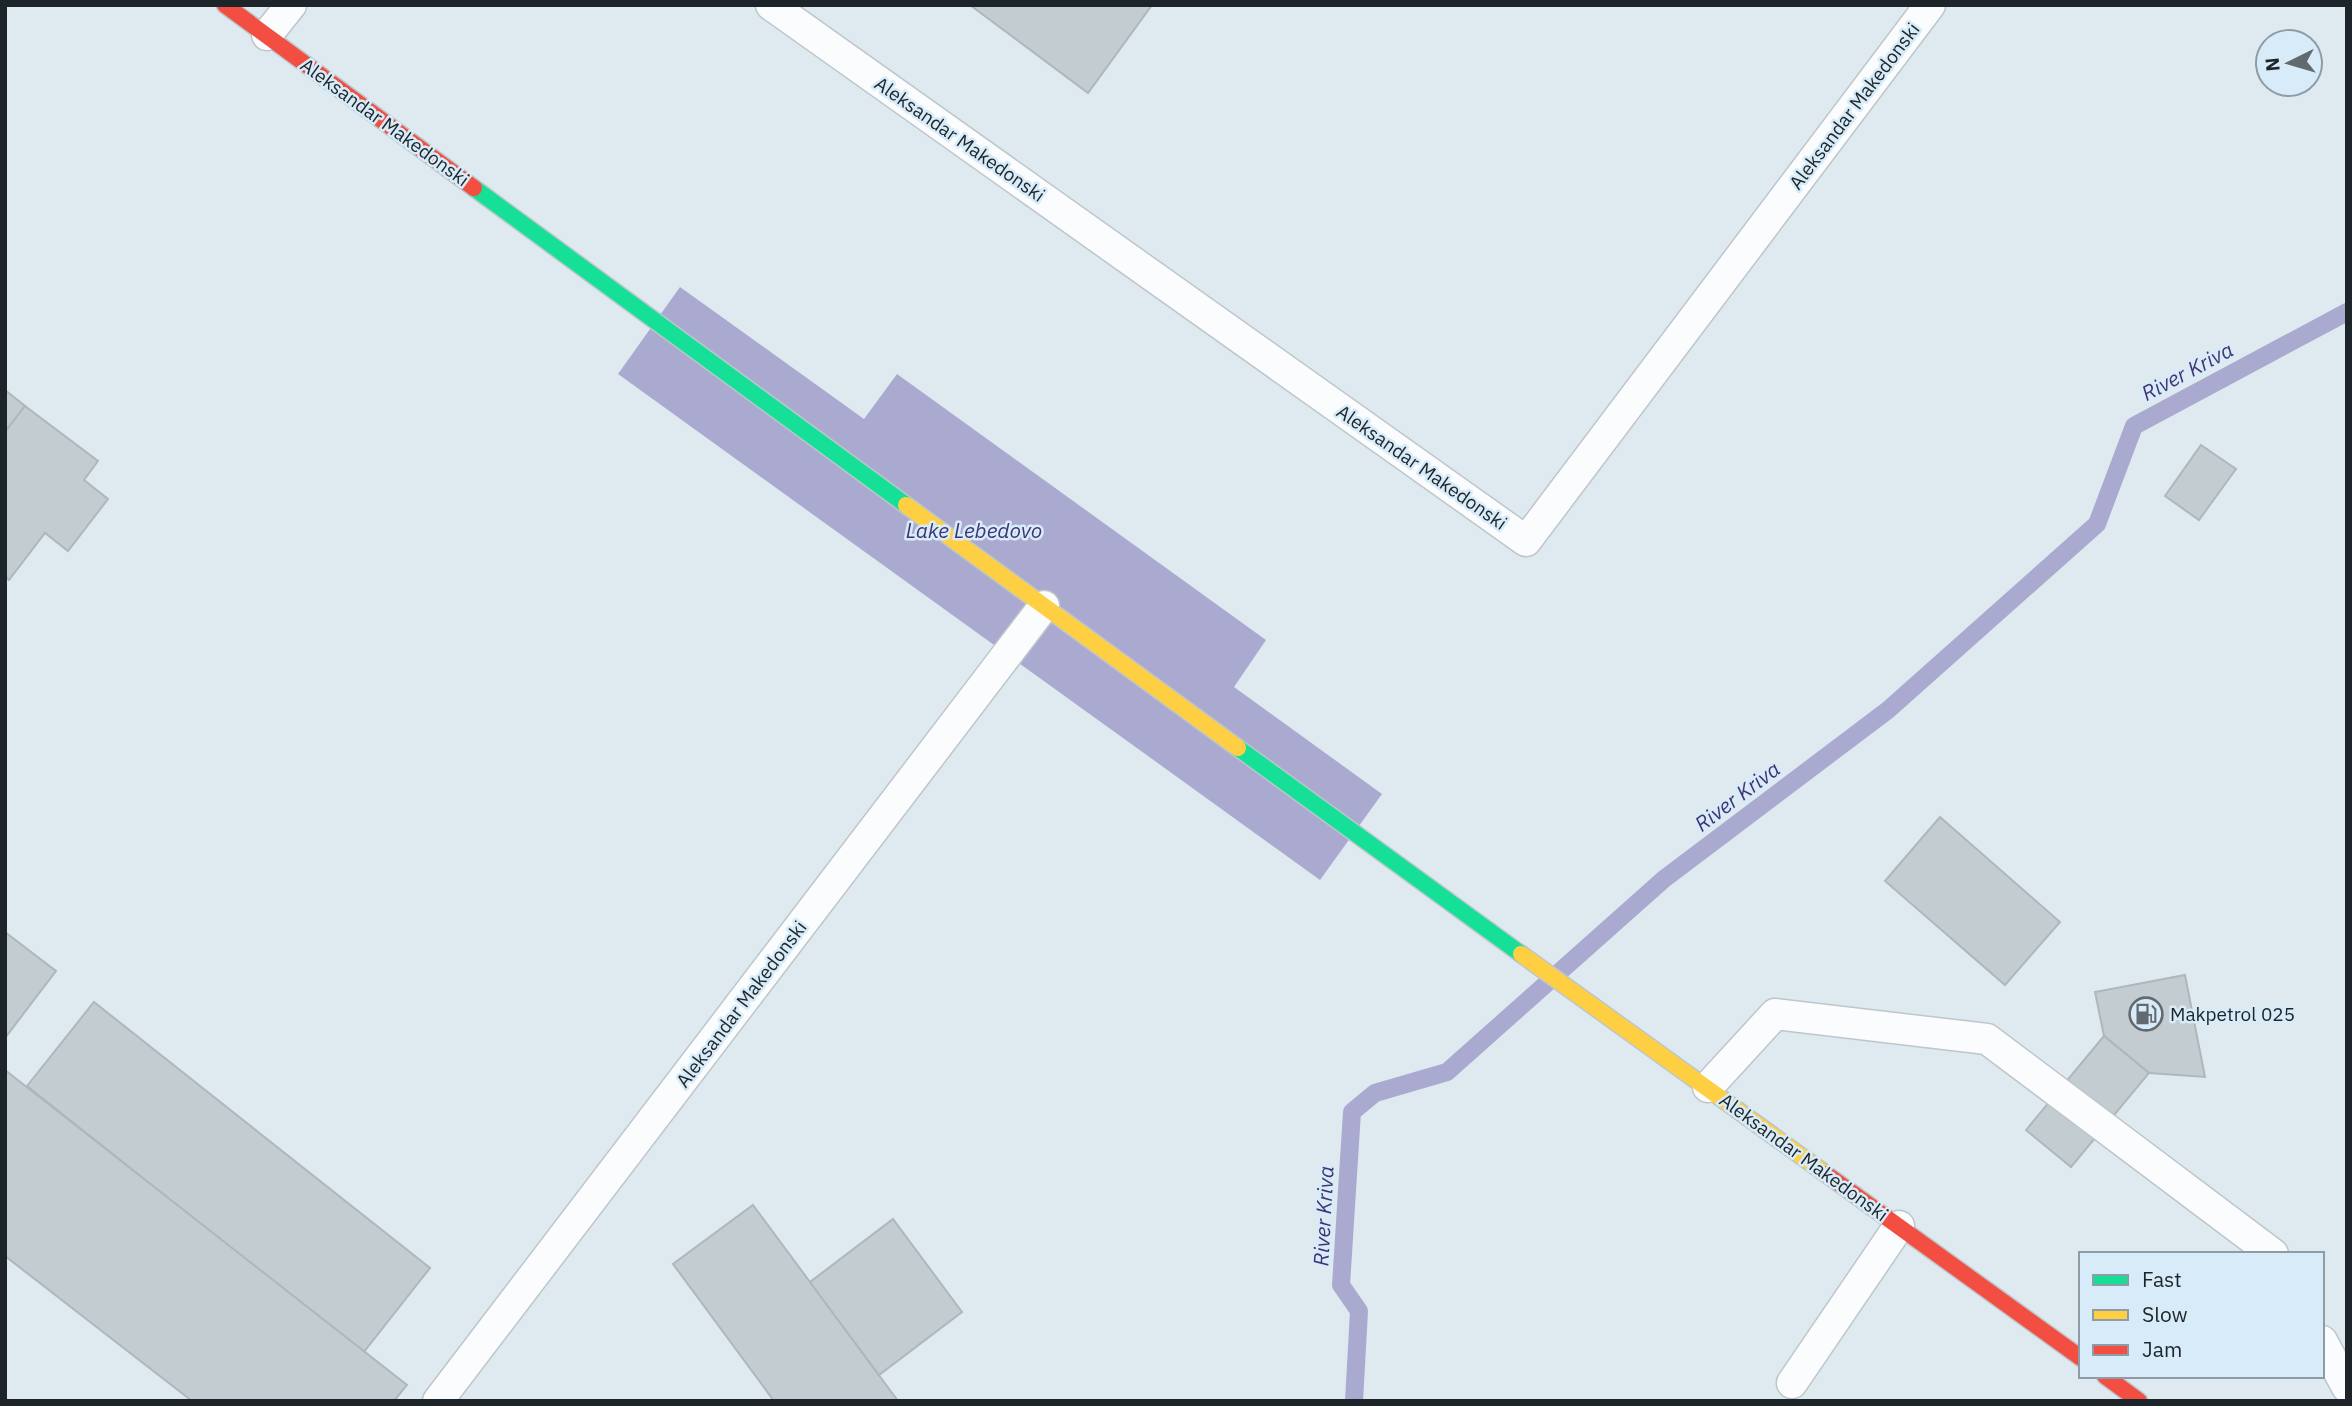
<svg xmlns="http://www.w3.org/2000/svg" width="2352" height="1406" font-family="'IBM Plex Sans',sans-serif">
  <style>
    .water { fill: #aaaad0 }
    .lines { fill: none; stroke-linecap: round; stroke-linejoin: round }
    .stream { stroke: #aaaad0; stroke-width: 18 }
    .building { fill: #c3cdd1; stroke: #aeb7bb; stroke-width: 2 }
    .lane-casing { stroke: #bdc6cb; stroke-width: 33 }
    .fast-casing { stroke: #bdc6cb; stroke-width: 19 }
    .slow-casing { stroke: #bdc6cb; stroke-width: 19 }
    .jam-casing { stroke: #bdc6cb; stroke-width: 19 }
    .lane { stroke: #fafcfd; stroke-width: 30 }
    .fast { stroke: #16e098; stroke-width: 16 }
    .slow { stroke: #ffcf43; stroke-width: 16 }
    .jam { stroke: #f24e42; stroke-width: 16 }
    .labels { text-anchor: middle; dominant-baseline: central; stroke-width: 5; stroke-linejoin: round; paint-order: stroke }
    .street-label { font-size: 19px; fill: #1e252a; stroke: #d7ecf8 }
    .poi-label { font-size: 19px; fill: #1e252a; stroke: #d7ecf8; text-anchor: start }
    .water-label { font-size: 21px; font-style: italic; fill: #3f3574; stroke: #d7ecf8 }
  </style>
  <rect width="100%" height="100%" fill="#dfeaf0"/>
  <path class="water" d="M680,287L864,419L897,374L1266,640L1234,687L1382,794L1320,880L618,374Z"/>
  <g class="lines">
    <path class="stream" d="M1354,1401L1359,1311L1341,1285L1352,1112L1375,1093L1447,1072L1664,879L1888,710L2097,524L2134,426L2347,312"/>
  </g>
  <g class="building">
    <path d="M970,5H1152L1088,93Z"/>
    <path d="M5,390L25,406L5,432Z"/>
    <path d="M25,406L98,461L84,480L108,499L68,551L45,533L9,580L5,576V432Z"/>
    <path d="M2201,445L2236,469L2199,520L2165,496Z"/>
    <path d="M1940,817L2060,922L2005,985L1885,881Z"/>
    <path d="M5,932L56,971L5,1038Z"/>
    <path d="M2185,975L2205,1077L2149,1073L2104,1036L2095,992Z"/>
    <path d="M94,1002L430,1268L363,1353L27,1086Z"/>
    <path d="M2104,1036L2149,1073L2071,1167L2026,1130Z"/>
    <path d="M5,1070L407,1385L394,1401H192L5,1256Z"/>
    <path d="M753,1205L810,1282L898,1401H774L673,1264Z"/>
    <path d="M893,1219L962,1312L879,1375L810,1282Z"/>
  </g>
  <g class="lines">
    <defs>
      <g id="lane">
        <path d="M771,5L1526,541L1930,5"/>
        <path d="M267,35L291,5"/>
        <path d="M1708,1087L1775,1014L1987,1039L2273,1254"/>
        <path d="M2322,1341L2347,1387"/>
        <path d="M1792,1383L1899,1226"/>
        <path d="M438,1401L1044,606"/>
      </g>
      <g id="fast">
        <path d="M474,188L906,505"/>
        <path d="M1238,748L1521,954"/>
      </g>
      <g id="slow">
        <path d="M906,505L1238,748"/>
        <path d="M1521,954L1826,1174"/>
      </g>
      <g id="jam">
        <path d="M225,5L474,188"/>
        <path d="M1826,1174L2081,1358"/>
        <path d="M2105,1376L2139,1401"/>
      </g>
    </defs>
    <use href="#lane" class="lane-casing"/>
    <use href="#fast" class="fast-casing"/>
    <use href="#slow" class="slow-casing"/>
    <use href="#jam" class="jam-casing"/>
    <use href="#lane" class="lane"/>
    <use href="#fast" class="fast"/>
    <use href="#slow" class="slow"/>
    <use href="#jam" class="jam"/>
  </g>
  <defs>
    <symbol id="fuel-ring" viewBox="-11 -11 22 22"><circle r="9.5" fill="#d7ecf8" stroke="#626a6f" stroke-width="1.5"/><path d="M-5.5-6h7V0h2V4h1.3V-2.5L3-4.5l.8-.8L6-3V5H2.5V1h-1V6h-7ZM-4.2-4.7v3.2H.2V-4.7Z" fill="#626a6f"/></symbol>
  </defs>
  <g fill-rule="evenodd">
    <use href="#fuel-ring" x="2127" y="995" width="38" height="38"/>
  </g>
  <g class="labels">
    <g class="street-label">
      <text transform="translate(1854 106) rotate(-53)">Aleksandar Makedonski</text>
      <text transform="translate(385 122) rotate(36)">Aleksandar Makedonski</text>
      <text transform="translate(960 139) rotate(35)">Aleksandar Makedonski</text>
      <text transform="translate(1422 467) rotate(35)">Aleksandar Makedonski</text>
      <text transform="translate(741 1004) rotate(-53)">Aleksandar Makedonski</text>
      <text transform="translate(1804 1157) rotate(36)">Aleksandar Makedonski</text>
    </g>
    <g class="poi-label">
      <text x="2170" y="1014">Makpetrol 025</text>
    </g>
    <g class="water-label">
      <text transform="translate(2187 371) rotate(-28)">River Kriva</text>
      <text x="974" y="530">Lake Lebedovo</text>
      <text transform="translate(1737 796) rotate(-37)">River Kriva</text>
      <text transform="translate(1323 1216) rotate(-87)">River Kriva</text>
    </g>
  </g>
  <rect width="2352" height="1406" fill="none" stroke="#1e252a" stroke-width="14"/>
  <rect x="2079" y="1252" width="245" height="126" fill="#d7ecf8" stroke="#8d9ca6" stroke-width="2"/>
  <rect x="2093" y="1275" width="35" height="10" fill="#16e098" stroke="#8d9ca6" stroke-width="2"/>
  <text x="2142" y="1287" font-size="21" fill="#1e252a">Fast</text>
  <rect x="2093" y="1310" width="35" height="10" fill="#ffcf43" stroke="#8d9ca6" stroke-width="2"/>
  <text x="2142" y="1322" font-size="21" fill="#1e252a">Slow</text>
  <rect x="2093" y="1345" width="35" height="10" fill="#f24e42" stroke="#8d9ca6" stroke-width="2"/>
  <text x="2142" y="1357" font-size="21" fill="#1e252a">Jam</text>
  <g transform="translate(2289 63) rotate(265)"><circle r="33" fill="#d7ecf8" stroke="#8d9ca6" stroke-width="2"/>
  <path d="M0-5L12 26L0 18L-12 26Z" fill="#626a6f"/>
  <text y="-10" font-size="19" font-weight="bold" text-anchor="middle" fill="#1e252a">N</text>
  </g>
</svg>
